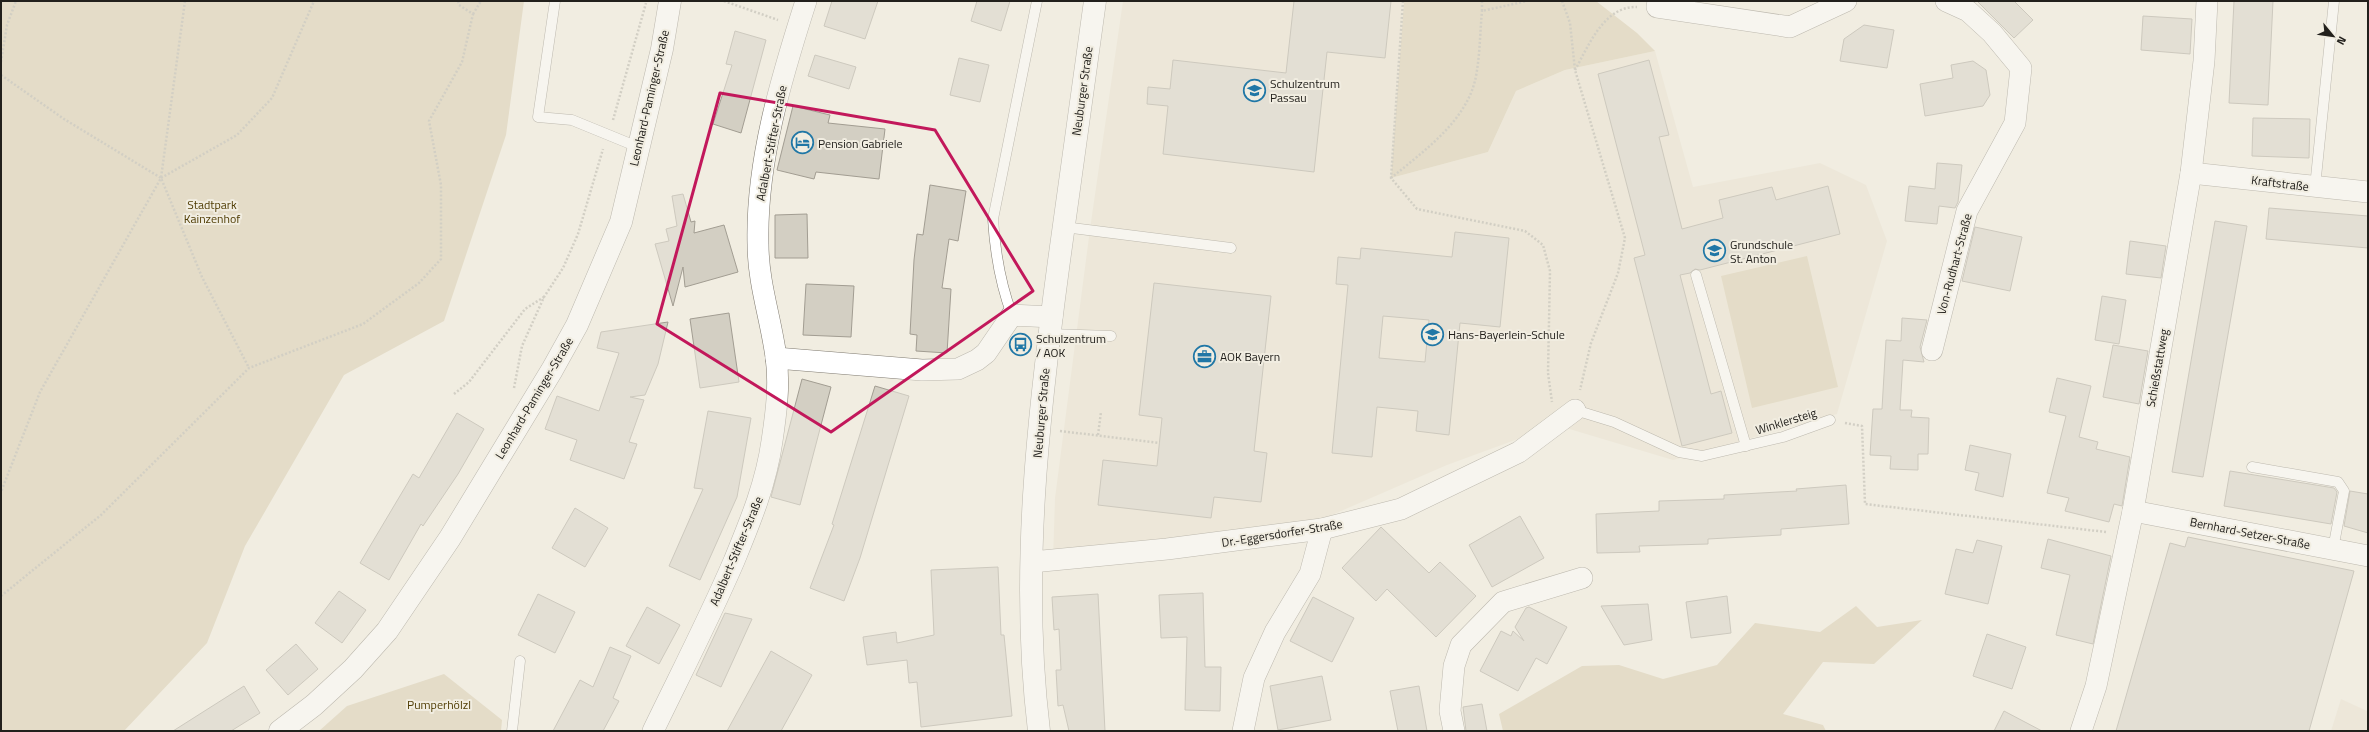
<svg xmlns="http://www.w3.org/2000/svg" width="2369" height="732" font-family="'Titillium Web',sans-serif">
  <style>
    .built { fill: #e9e1ce }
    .green { fill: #d5c8a8 }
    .building { fill: #d3cfc3; stroke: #a29d92; fill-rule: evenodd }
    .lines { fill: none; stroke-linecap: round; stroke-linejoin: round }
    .service-casing { stroke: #7f7a70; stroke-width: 11 }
    .minor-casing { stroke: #7f7a70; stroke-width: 22 }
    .tertiary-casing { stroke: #7f7a70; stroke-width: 23 }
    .path { stroke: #aeaba1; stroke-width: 2.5; stroke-dasharray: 2 2; stroke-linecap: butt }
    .service { stroke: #fff; stroke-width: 10 }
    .minor { stroke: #fff; stroke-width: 21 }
    .tertiary { stroke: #fff; stroke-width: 22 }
    .marked { fill: none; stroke: #c2185b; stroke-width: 3; stroke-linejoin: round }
    .labels { text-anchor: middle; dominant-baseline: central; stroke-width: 4; stroke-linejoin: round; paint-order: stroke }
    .poi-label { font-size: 12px; fill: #22201c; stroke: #f1ede1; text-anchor: start }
    .street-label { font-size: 12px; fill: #22201c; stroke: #f1ede1 }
    .park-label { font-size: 12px; fill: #503d04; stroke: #f1ede1 }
  </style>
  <rect width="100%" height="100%" fill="#f1ede1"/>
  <g class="built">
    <path d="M1123,1H1404L1391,178L1488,152L1516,91L1565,70L1655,51L1693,187L1820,163L1866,185L1887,241L1837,414L1673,460L1556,425L1447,465L1295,531L1053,560L1055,498L1090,229Z"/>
    <path d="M2341,699L2367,711L2368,709V731H2331Z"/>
  </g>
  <g class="green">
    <path d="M1,1H524L506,135L444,321L344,375L245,546L207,643L124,731H1Z"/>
    <path d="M1404,1H1596L1637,33L1655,51L1565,70L1516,91L1488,152L1391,178Z"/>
    <path d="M1807,256L1838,387L1752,408L1721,276Z"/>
    <path d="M1856,606L1877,627L1922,620L1874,664L1823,662L1783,714L1823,725L1826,731H1503L1499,714L1582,666L1619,665L1663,679L1717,665L1755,623L1820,632Z"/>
    <path d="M444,674L502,720L501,731H319L347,706Z"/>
  </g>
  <g class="building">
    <path d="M832,1H878L865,39L824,26Z"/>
    <path d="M977,1H1010L1001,31L971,21Z"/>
    <path d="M1294,1H1391L1385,58L1327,52L1314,172L1163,154L1168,106L1147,104L1148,87L1170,89L1173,60L1286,73Z"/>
    <path d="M1977,1H2014L2033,20L2014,38Z"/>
    <path d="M2234,1H2273L2268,105L2229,103Z"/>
    <path d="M2143,16L2192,19L2190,54L2141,50Z"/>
    <path d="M1864,25L1894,30L1887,68L1840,61L1844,39Z"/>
    <path d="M735,31L766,40L741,133L713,124L732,65L726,64Z"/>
    <path d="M815,55L856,67L849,89L808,76Z"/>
    <path d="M959,58L989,65L980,102L950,95Z"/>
    <path d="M1649,60L1669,135L1659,137L1682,229L1723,218L1719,200L1772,187L1776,200L1828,186L1840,234L1700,270L1695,269L1690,273L1680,275L1711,394L1721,391L1732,433L1682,446L1634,258L1645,255L1598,74Z"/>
    <path d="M1973,61L1986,70L1990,95L1983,106L1925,116L1920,84L1953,78L1951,65Z"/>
    <path d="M793,106L830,115L828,123L885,129L879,179L816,172L814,179L777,170Z"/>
    <path d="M2253,118L2310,119L2309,158L2252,156Z"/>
    <path d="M1937,163L1962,165L1958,202L1955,208L1939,206L1937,224L1905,221L1909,186L1935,189Z"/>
    <path d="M930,185L966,191L958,241L949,239L942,288L951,289L947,353L916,351L917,335L910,334L914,260L917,234L923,235Z"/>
    <path d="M683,194L691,222L695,221L694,233L724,225L738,272L685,287L683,267L673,306L655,244L669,241L666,229L677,226L672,196Z"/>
    <path d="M2269,208L2368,216V248L2266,239Z"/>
    <path d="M807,214L808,258H775V215Z"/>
    <path d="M2215,221L2247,226L2203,477L2172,472Z"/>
    <path d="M1975,227L2022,237L2010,291L1962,281Z"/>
    <path d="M1455,232L1509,238L1500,327L1460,323L1449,435L1416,431L1418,411L1377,407L1372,457L1332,453L1348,285L1336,284L1338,257L1360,259L1361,248L1452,257ZM1383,316L1429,320L1425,362L1379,358Z"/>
    <path d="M2130,241L2166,246L2161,278L2126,274Z"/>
    <path d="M1154,283L1271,296L1254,451L1267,453L1261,502L1214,497L1211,518L1098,505L1103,460L1157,466L1162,418L1139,415Z"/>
    <path d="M806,284L854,286L851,337L803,335Z"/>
    <path d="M2102,296L2126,300L2119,344L2095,340Z"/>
    <path d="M729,313L739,382L700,388L690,319Z"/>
    <path d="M1902,318L1927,320L1920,347L1924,362L1903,360L1900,410H1912L1911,417L1929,418L1928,454H1918V470L1890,469L1891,456L1870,455L1873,409H1882L1886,340L1901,341Z"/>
    <path d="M668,322L658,364L645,395L630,397L644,400L629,442L637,444L624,479L570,460L577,440L545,429L557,396L599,411L619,353L597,348L601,332Z"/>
    <path d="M2113,345L2148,351L2139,404L2103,397Z"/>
    <path d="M2057,378L2091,386L2079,437L2098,442L2096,449L2130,457L2122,506L2114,504L2109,522L2065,511L2069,498L2047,493L2066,416L2049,412Z"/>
    <path d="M802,379L831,387L800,505L771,497Z"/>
    <path d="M875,386L909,396L860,558L844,601L810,588L834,525L832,524Z"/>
    <path d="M708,411L751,418L737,497L700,580L669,566L703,489L694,488Z"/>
    <path d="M457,413L484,429L458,474L423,526L421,524L389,580L360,563L413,474L419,478Z"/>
    <path d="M1970,445L2011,454L2003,497L1975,490L1979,473L1965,470Z"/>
    <path d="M2230,471L2334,488L2337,492L2331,524L2224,506Z"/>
    <path d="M1846,485L1849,524L1781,529V535L1708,539V544L1639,546L1640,552L1597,553L1596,514L1659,511V501L1724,499V495L1797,491L1796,489Z"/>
    <path d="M2350,491L2368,494V533L2344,526Z"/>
    <path d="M575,508L608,528L585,567L552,548Z"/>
    <path d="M1520,516L1544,558L1492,587L1469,545Z"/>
    <path d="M1381,527L1429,573L1440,562L1476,596L1436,637L1387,589L1376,601L1342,568Z"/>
    <path d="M2188,537L2354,571L2309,731H2116L2170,543L2185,547Z"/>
    <path d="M2048,539L2111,556L2093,644L2056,635L2070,575L2041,568Z"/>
    <path d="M1977,540L2002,546L1988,604L1945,594L1956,549L1973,553Z"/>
    <path d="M998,567L1001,635H1004L1012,716L921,727L917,682L909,683L907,660L867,665L863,637L896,632L897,643L934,635L931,570Z"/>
    <path d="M339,591L366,610L342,643L315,623Z"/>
    <path d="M1203,593L1205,667H1221L1220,711L1185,710L1187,637L1161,638L1159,595Z"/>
    <path d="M538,594L575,612L555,653L518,635Z"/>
    <path d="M1098,594L1105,731H1069L1063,705L1058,706L1056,670H1061L1059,629L1054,630L1052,597Z"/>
    <path d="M1727,596L1731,633L1691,638L1686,602Z"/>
    <path d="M1313,597L1354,618L1332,662L1290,641Z"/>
    <path d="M1648,604L1652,640L1624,645L1601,606Z"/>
    <path d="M647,607L680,625L659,664L626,646Z"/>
    <path d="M1529,607L1567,627L1547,664L1536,658L1518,691L1480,671L1501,631L1511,636L1513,631L1524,641L1515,627L1526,608Z"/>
    <path d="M725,613L752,619L721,687L696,675Z"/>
    <path d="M1987,634L2026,647L2012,689L1973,676Z"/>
    <path d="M296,644L318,669L288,695L266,670Z"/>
    <path d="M610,647L631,656L613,698L619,701L603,731H553L580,680L593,687Z"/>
    <path d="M771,651L812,675L781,731H727Z"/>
    <path d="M1322,676L1331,720L1278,730L1270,686Z"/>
    <path d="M244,686L260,713L231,731H173Z"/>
    <path d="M1419,686L1427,731H1398L1390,691Z"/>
    <path d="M1482,704L1487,731H1466L1463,707Z"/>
    <path d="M2004,711L2042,731H1994Z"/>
  </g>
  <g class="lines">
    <defs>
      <g id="service">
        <path d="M555,1L538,117L572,120L638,147"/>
        <path d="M2315,187L2334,1"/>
        <path d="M1064,227L1231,248"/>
        <path d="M1696,275L1746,446"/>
        <path d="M1012,315C1000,283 995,252 993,219L1037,1"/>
        <path d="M1049,334L1111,336"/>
        <path d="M1575,410L1614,422L1679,452L1702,456L1783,437L1830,420"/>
        <path d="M2252,467L2338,482L2344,491L2333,549"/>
        <path d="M512,731L520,661"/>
      </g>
      <g id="minor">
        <path d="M1658,1L1657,7L1790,27L1846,1"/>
        <path d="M2191,173L2368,192"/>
        <path d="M1932,350L1967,211L2015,123L2021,68L1992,33L1968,11L1946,1"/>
        <path d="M776,358L922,370L958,369L977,360L986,353L1012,315L1052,317"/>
        <path d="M2133,511L2368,556"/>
        <path d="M1032,562L1167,549L1322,529L1401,509L1519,452L1575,410"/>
        <path d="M653,731C680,675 709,619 734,561C750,522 766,484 772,441C776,414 780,385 776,357C771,319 758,283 758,244C756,162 781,79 806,1"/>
        <path d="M1243,731L1254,678L1275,632L1310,574L1322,529"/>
        <path d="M1454,731L1450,711L1454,666L1461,645L1503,602L1582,578"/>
        <path d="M2081,731L2096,686L2133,511L2191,173L2204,61L2207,1"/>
      </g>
      <g id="tertiary">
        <path d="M280,731L314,705L353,669L387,631L450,538L552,370L577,325L621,222L662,49L670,1"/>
        <path d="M1039,731C1020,575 1038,416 1059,261C1071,174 1083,88 1095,1"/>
      </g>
    </defs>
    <use href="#service" class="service-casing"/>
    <use href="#minor" class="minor-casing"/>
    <use href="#tertiary" class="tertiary-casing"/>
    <g class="path">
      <path d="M185,1L161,178L202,277L249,368"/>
      <path d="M724,1L778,20"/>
      <path d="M1403,1L1391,178L1417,209L1525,231L1543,245L1550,271L1548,373L1552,402"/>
      <path d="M1482,1V11L1527,1"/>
      <path d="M1562,1L1570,23L1575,70L1625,238L1618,273L1591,343L1580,390"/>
      <path d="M473,14L481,1"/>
      <path d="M1,62L7,25L16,1"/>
      <path d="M1575,70C1589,45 1604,6 1637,7"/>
      <path d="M1,75L64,119L161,178L40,392L1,492"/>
      <path d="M613,120L646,3"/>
      <path d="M161,178L237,135L272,98L314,1"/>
      <path d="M1391,178C1424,151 1468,120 1476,76C1480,55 1480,32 1482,11"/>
      <path d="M514,388L522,346L544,297L563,268L578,234L603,149"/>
      <path d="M454,394L469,382L525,309L544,297"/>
      <path d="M1845,423L1862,426L1865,504L2106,532"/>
      <path d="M1060,431L1160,443"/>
      <path d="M1098,435L1101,412"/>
      <path d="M1,596L101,515L249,368L363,324L419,283L441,259V185L429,121L462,62L473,14L459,5L458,1"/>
    </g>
    <use href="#service" class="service"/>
    <use href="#minor" class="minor"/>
    <use href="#tertiary" class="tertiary"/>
  </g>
  <path d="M0 0H2369V732H0ZM720,93L935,130L1033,291L831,432L657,324Z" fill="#f1ede1" fill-opacity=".55" fill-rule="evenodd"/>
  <path class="marked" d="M720,93L935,130L1033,291L831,432L657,324Z"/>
  <defs>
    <symbol id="school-ring" viewBox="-11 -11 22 22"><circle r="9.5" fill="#f1ede1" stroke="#2077a6" stroke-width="1.5"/><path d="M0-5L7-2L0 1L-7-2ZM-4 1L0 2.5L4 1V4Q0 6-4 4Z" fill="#2077a6"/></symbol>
    <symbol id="hotel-ring" viewBox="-11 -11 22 22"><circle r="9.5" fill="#f1ede1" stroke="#2077a6" stroke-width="1.5"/><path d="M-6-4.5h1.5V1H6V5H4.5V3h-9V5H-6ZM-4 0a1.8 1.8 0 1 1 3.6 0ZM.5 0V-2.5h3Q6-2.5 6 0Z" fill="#2077a6"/></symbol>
    <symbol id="bus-ring" viewBox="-11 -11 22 22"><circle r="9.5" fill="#f1ede1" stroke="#2077a6" stroke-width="1.5"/><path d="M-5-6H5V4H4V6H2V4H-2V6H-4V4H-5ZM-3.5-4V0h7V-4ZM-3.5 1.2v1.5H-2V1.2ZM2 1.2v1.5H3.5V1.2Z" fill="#2077a6"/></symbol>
    <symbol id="office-ring" viewBox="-11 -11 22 22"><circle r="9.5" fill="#f1ede1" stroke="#2077a6" stroke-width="1.5"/><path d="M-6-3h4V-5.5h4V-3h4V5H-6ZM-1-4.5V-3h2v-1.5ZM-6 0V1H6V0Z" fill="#2077a6"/></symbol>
  </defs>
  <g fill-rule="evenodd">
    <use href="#school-ring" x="1242" y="78" width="25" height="25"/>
    <use href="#hotel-ring" x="790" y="130" width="25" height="25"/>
    <use href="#school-ring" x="1702" y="238" width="25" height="25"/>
    <use href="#school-ring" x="1420" y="322" width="25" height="25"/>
    <use href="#bus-ring" x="1008" y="332" width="25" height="25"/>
    <use href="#office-ring" x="1192" y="344" width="25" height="25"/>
  </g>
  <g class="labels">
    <g class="poi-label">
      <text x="1270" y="83">Schulzentrum<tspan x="1270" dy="14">Passau</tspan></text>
      <text x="818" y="143">Pension Gabriele</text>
      <text x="1730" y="244">Grundschule<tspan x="1730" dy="14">St. Anton</tspan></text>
      <text x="1448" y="334">Hans-Bayerlein-Schule</text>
      <text x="1036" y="338">Schulzentrum<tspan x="1036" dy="14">/ AOK</tspan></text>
      <text x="1220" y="356">AOK Bayern</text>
    </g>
    <g class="street-label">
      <text transform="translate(1082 91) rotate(-82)">Neuburger Straße</text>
      <text transform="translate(649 98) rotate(-77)">Leonhard-Paminger-Straße</text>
      <text transform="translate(771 143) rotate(-79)">Adalbert-Stifter-Straße</text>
      <text transform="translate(2280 183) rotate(7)">Kraftstraße</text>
      <text transform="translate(1954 264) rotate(-75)">Von-Rudhart-Straße</text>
      <text transform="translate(2157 368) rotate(-80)">Schießstattweg</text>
      <text transform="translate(534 398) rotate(-59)">Leonhard-Paminger-Straße</text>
      <text transform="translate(1041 413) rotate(-85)">Neuburger Straße</text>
      <text transform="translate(1786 421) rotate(-17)">Winklersteig</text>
      <text transform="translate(1282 533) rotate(-9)">Dr.-Eggersdorfer-Straße</text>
      <text transform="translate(2250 533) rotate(11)">Bernhard-Setzer-Straße</text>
      <text transform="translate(736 551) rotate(-67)">Adalbert-Stifter-Straße</text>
    </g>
    <g class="park-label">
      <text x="212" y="204">Stadtpark<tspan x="212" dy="14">Kainzenhof</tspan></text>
      <text x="439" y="704">Pumperhölzl</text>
    </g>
  </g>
  <rect width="2369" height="732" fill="none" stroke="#22201c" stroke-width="4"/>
  <g transform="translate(2333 36) rotate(119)" stroke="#f1ede1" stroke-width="3" paint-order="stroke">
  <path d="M0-3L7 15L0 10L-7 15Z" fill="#22201c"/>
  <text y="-6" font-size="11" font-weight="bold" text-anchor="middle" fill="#22201c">N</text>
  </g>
</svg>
